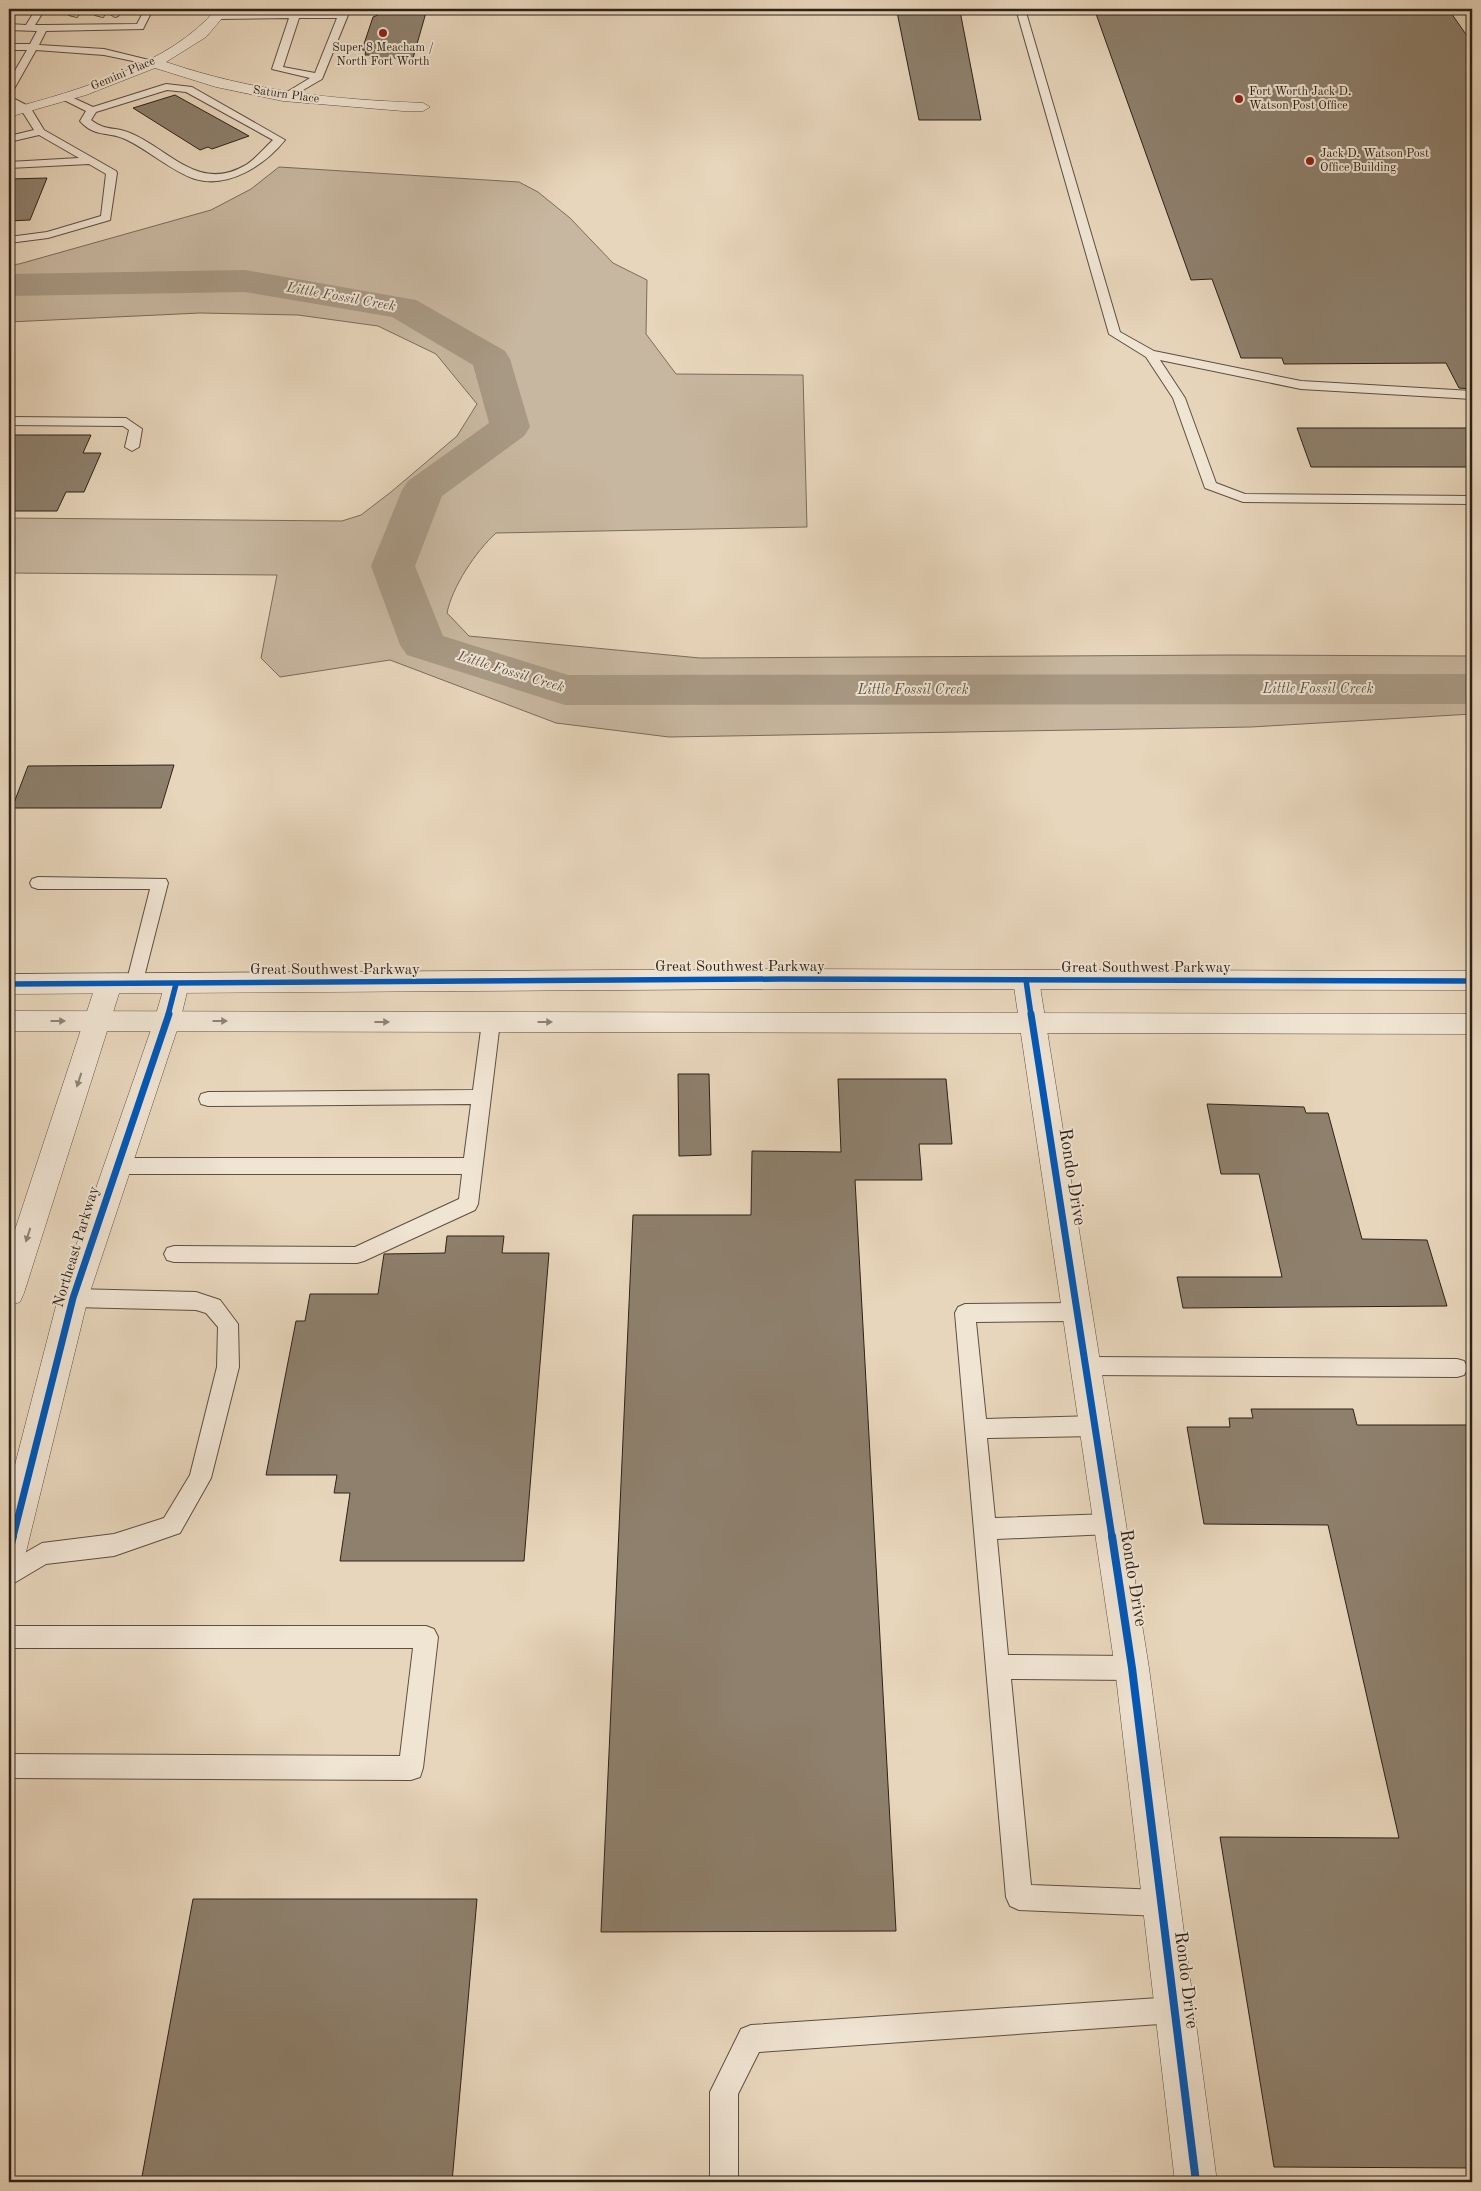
<svg xmlns="http://www.w3.org/2000/svg" width="1481" height="2191" font-family="'Old Standard TT',serif">
  <style>
    .green { fill: #c8b7a0; stroke: #7a6c5c }
    .lines { fill: none; stroke-linecap: round; stroke-linejoin: round }
    .river { fill: #a89984; fill-rule: evenodd }
    .building { fill: #8e806d; stroke: #2d2218 }
    .service-casing { stroke: #5c4f41; stroke-width: 2 }
    .minor-casing { stroke: #5c4f41; stroke-width: 1 }
    .tertiary-casing { stroke: #5c4f41; stroke-width: 1 }
    .service { fill: #f0e4d3; fill-rule: evenodd }
    .minor { fill: #f0e4d3; fill-rule: evenodd }
    .tertiary { fill: #f0e4d3; fill-rule: evenodd }
    .cycleway-far2-casing { stroke: #f0e4d3; stroke-width: 8 }
    .cycleway-far1-casing { stroke: #f0e4d3; stroke-width: 10 }
    .cycleway-casing { stroke: #f0e4d3; stroke-width: 11 }
    .cycleway-far2 { stroke: #0057b8; stroke-width: 5.5 }
    .cycleway-far1 { stroke: #0057b8; stroke-width: 7 }
    .cycleway { stroke: #0057b8; stroke-width: 8 }
    .oneway { fill: #8e8376 }
    .poi-dot { fill: #8f2418; stroke: #f0e4d3; stroke-width: 2 }
    .labels { text-anchor: middle; dominant-baseline: central; stroke-width: 4; stroke-linejoin: round; paint-order: stroke }
    .far-poi-label { font-size: 12px; fill: #2d2218; stroke: #f0e4d3; text-anchor: start }
    .far-street-label { font-size: 12px; fill: #2d2218; stroke: #f0e4d3 }
    .far-water-label { font-size: 14px; font-style: italic; fill: #584c3e; stroke: #f0e4d3 }
    .street-label { font-size: 15px; fill: #2d2218; stroke: #f0e4d3 }
    .near-street-label { font-size: 18px; fill: #2d2218; stroke: #f0e4d3 }
  </style>
  <rect width="100%" height="100%" fill="#e8d6bc"/>
  <filter id="stains"><feTurbulence type="fractalNoise" baseFrequency=".004" numOctaves="4"/><feColorMatrix values="0 0 0 0 .2 0 0 0 0 .09 0 0 0 0 .02 0 0 0 .5 -.17"/></filter>
  <radialGradient id="worn" r=".72"><stop offset=".6" stop-color="#630" stop-opacity="0"/><stop offset="1" stop-color="#630" stop-opacity=".3"/></radialGradient>
  <path class="green" d="M279,167L519,182L538,192L570,218L613,263L647,280L646,334L676,374L803,375L807,527L496,533C476,551 452,587 447,613L469,636L700,658L1232,655L1472,656V714L1251,727L669,737L556,723L390,660L280,677L261,658L277,575L9,573V518L342,521L361,515L391,492L457,436L477,404L436,354L378,326L298,315L200,313L9,322V265L19,264L211,210L251,189Z"/>
  <g class="lines">
    <path class="river" d="M245,270L416,300L505,351L510,359L530,427L524,436L442,496L415,566L443,636L568,675L1472,674V704L565,705L407,655L400,645L371,566L402,490L408,481L489,423L473,365L392,317L245,292L9,296V274Z"/>
  </g>
  <g class="building">
    <path d="M386,9H427L413,58H370L371,55H365L366,50H362L373,17L378,15L379,12H385Z"/>
    <path d="M1449,10L1472,43V389L1459,388L1446,363L1284,364L1282,358H1241L1212,279L1191,280L1095,11Z"/>
    <path d="M960,11L981,120H919L897,12Z"/>
    <path d="M175,95L249,136L212,149L208,147L200,150L133,108Z"/>
    <path d="M47,178L30,220L9,221V179Z"/>
    <path d="M1297,428H1472V467H1311Z"/>
    <path d="M9,435H91L83,453H101L84,492H66L57,511H9Z"/>
    <path d="M174,765L161,808H12L28,766Z"/>
    <path d="M678,1074H709L711,1155L679,1156Z"/>
    <path d="M838,1079H946L952,1144H919L922,1180H855L896,1931L601,1932L633,1215H751L752,1151L841,1152Z"/>
    <path d="M1207,1104L1304,1107L1306,1113H1328L1362,1239L1427,1240L1447,1306L1183,1308L1177,1277H1282L1259,1174H1221Z"/>
    <path d="M447,1236H504L502,1253H549L524,1561H340L350,1493H334L337,1475H266L296,1321H305L310,1294H378L384,1254L445,1253Z"/>
    <path d="M1251,1409H1353L1357,1425H1472V2168L1274,2167L1220,1837L1399,1838L1328,1525L1204,1524L1187,1427H1230L1229,1418H1253Z"/>
    <path d="M193,1899H477L452,2182H141Z"/>
  </g>
  <g class="lines">
    <defs>
      <g id="service">
        <path d="M36,9H45L35,25H43L137,24L145,9H153L143,29L46,31L39,45L104,49L157,62L152,65L104,55L36,50L14,89L9,92V81L27,50H9V44H30L37,31L9,30V24L26,25Z"/>
        <path d="M73,9H82L77,17L69,15Z"/>
        <path d="M99,9H108L103,17L95,15Z"/>
        <path d="M114,9H123L118,16L115,17L110,14Z"/>
        <path d="M1016,9H1025L1120,332L1154,351L1301,381L1472,391V399L1301,389L1160,360L1185,398L1216,483L1245,494L1472,496V504L1243,502L1205,488L1173,398L1146,357L1109,334Z"/>
        <path d="M295,12H343L348,15L322,79L286,100L282,99V95L310,78L272,69L289,18L217,19L212,16L217,13ZM299,18H337L315,73L283,67Z"/>
        <path d="M166,84L192,87L285,140C265,165 228,189 195,179C173,172 147,149 125,139C108,131 95,138 80,121L86,111L58,97L67,95L93,107ZM167,90L186,92L273,140C264,148 255,160 244,166C198,192 169,149 130,133C114,126 107,132 91,120L96,112Z"/>
        <path d="M9,96L30,107L44,130L116,171L117,173L110,220L48,238L9,243V237L47,232L101,216L106,174L89,164L9,168V162L79,158L39,135L9,142V136L34,130L22,111L9,103Z"/>
        <path d="M9,417L126,418L142,429L139,447L132,451L125,447L129,430L123,426L9,425Z"/>
        <path d="M38,877L166,879L168,883L141,989L135,991L129,989L126,984L150,889H38L32,887L30,883L32,879Z"/>
        <path d="M491,1015L497,1017L500,1022L478,1204L475,1210L364,1261L357,1263L174,1262L167,1260L164,1254L167,1248L174,1246L355,1247L459,1199L462,1174H116L109,1171L106,1166L109,1161L116,1158H464L471,1104L208,1106L201,1104L199,1099L201,1094L208,1092L473,1090L482,1022L485,1017Z"/>
        <path d="M73,1289L196,1292L220,1300L238,1324L239,1367L211,1478L180,1533L114,1556L46,1564L9,1586V1562L42,1543L114,1534L164,1518L190,1475L217,1367L218,1327L206,1313L196,1310L73,1307L66,1304L63,1298L66,1292Z"/>
        <path d="M1077,1303L1084,1306L1087,1312L1084,1318L1077,1321L976,1322L986,1419L1095,1416L1103,1419L1106,1426L1103,1433L1095,1436L987,1438L995,1518L1110,1514L1118,1517L1121,1524L1118,1531L1110,1534L997,1539L1008,1655L1132,1656L1140,1660L1144,1668L1140,1676L1132,1680L1011,1679L1031,1885L1161,1890L1170,1894L1174,1903L1170,1912L1161,1916L1019,1910L1010,1906L1006,1897L955,1313L958,1307L965,1304Z"/>
        <path d="M1086,1357L1457,1359L1464,1361L1468,1368L1464,1375L1457,1377L1086,1375L1079,1373L1075,1366L1079,1359Z"/>
        <path d="M9,1626H426L434,1629L438,1637L423,1768L420,1777L411,1780L9,1778V1754L400,1756L413,1648H9Z"/>
        <path d="M1174,1997L1183,2001L1187,2010L1183,2019L1174,2023L759,2052L738,2094V2182H710V2092L741,2029L751,2025Z"/>
      </g>
      <g id="minor">
        <path d="M216,9H230L206,37L166,62C255,92 330,99 423,103L430,107L423,111H403L283,101L216,87L155,68L86,95L9,117V109C76,91 172,64 216,9Z"/>
        <path d="M1026,970L1035,973L1039,980L1149,1668L1217,2182H1175L1115,1668L1013,980L1017,973Z"/>
        <path d="M109,974L118,977L122,984L24,1293L20,1302L9,1306V1248L96,984L100,977Z"/>
        <path d="M176,974L185,977L189,984L180,1021L88,1298L26,1552L21,1563L9,1568V1488L58,1298L154,1021L167,977Z"/>
      </g>
      <g id="tertiary">
        <path d="M782,969L1472,971V990L782,989L9,994V974Z"/>
        <path d="M9,1011L1472,1014V1034L9,1031Z"/>
      </g>
    </defs>
    <use href="#service" class="service-casing"/>
    <use href="#minor" class="minor-casing"/>
    <use href="#tertiary" class="tertiary-casing"/>
    <use href="#service" class="service"/>
    <use href="#minor" class="minor"/>
    <use href="#tertiary" class="tertiary"/>
    <defs>
      <g id="cycleway-far2">
        <path d="M1026,980L1031,1015"/>
        <path d="M9,984L782,979L1472,981"/>
        <path d="M168,1015L176,984"/>
      </g>
      <g id="cycleway-far1">
        <path d="M1031,1014L1112,1537"/>
        <path d="M13,1537L73,1298L169,1014"/>
      </g>
      <g id="cycleway">
        <path d="M1112,1536L1132,1668L1196,2182"/>
        <path d="M9,1552L13,1536"/>
      </g>
    </defs>
    <use href="#cycleway-far2" class="cycleway-far2-casing"/>
    <use href="#cycleway-far1" class="cycleway-far1-casing"/>
    <use href="#cycleway" class="cycleway-casing"/>
    <use href="#cycleway-far2" class="cycleway-far2"/>
    <use href="#cycleway-far1" class="cycleway-far1"/>
    <use href="#cycleway" class="cycleway"/>
  </g>
  <defs><path id="oneway-solid" d="M-6-.8H1V-3.2L6.5 0L1 3.2V.8H-6Z" transform="scale(1.25)"/></defs>
  <g class="oneway">
    <use href="#oneway-solid" transform="translate(58 1021)"/>
    <use href="#oneway-solid" transform="translate(220 1021)"/>
    <use href="#oneway-solid" transform="translate(382 1022)"/>
    <use href="#oneway-solid" transform="translate(545 1022)"/>
    <use href="#oneway-solid" transform="translate(79 1080) rotate(108)"/>
    <use href="#oneway-solid" transform="translate(28 1235) rotate(108)"/>
  </g>
  <g class="poi-dot">
    <circle cx="383" cy="33" r="5"/>
    <circle cx="1239" cy="99" r="5"/>
    <circle cx="1310" cy="161" r="5"/>
  </g>
  <g class="labels">
    <g class="far-poi-label">
      <text x="383" y="48" text-anchor="middle">Super 8 Meacham /<tspan x="383" dy="14">North Fort Worth</tspan></text>
      <text x="1249" y="92">Fort Worth Jack D.<tspan x="1249" dy="14">Watson Post Office</tspan></text>
      <text x="1320" y="154">Jack D. Watson Post<tspan x="1320" dy="14">Office Building</tspan></text>
    </g>
    <g class="far-street-label">
      <text transform="translate(123 74) rotate(-23)">Gemini Place</text>
      <text transform="translate(286 95) rotate(8)">Saturn Place</text>
    </g>
    <g class="far-water-label">
      <text transform="translate(341 297) rotate(10)">Little Fossil Creek</text>
      <text transform="translate(511 672) rotate(17)">Little Fossil Creek</text>
      <text x="1318" y="689">Little Fossil Creek</text>
      <text x="913" y="690">Little Fossil Creek</text>
    </g>
    <g class="street-label">
      <text x="740" y="967">Great Southwest Parkway</text>
      <text x="1146" y="968">Great Southwest Parkway</text>
      <text x="335" y="970">Great Southwest Parkway</text>
      <text transform="translate(77 1247) rotate(-73)">Northeast Parkway</text>
    </g>
    <g class="near-street-label">
      <text transform="translate(1072 1177) rotate(81)">Rondo Drive</text>
      <text transform="translate(1133 1578) rotate(81)">Rondo Drive</text>
      <text transform="translate(1186 1980) rotate(83)">Rondo Drive</text>
    </g>
  </g>
  <rect width="1481" height="2191" fill="none" stroke="#e8d6bc" stroke-width="30"/>
  <rect x="10" y="10" width="1461" height="2171" fill="none" stroke="#2d2218" stroke-width="2.5"/>
  <rect x="15" y="15" width="1451" height="2161" fill="none" stroke="#2d2218"/>
  <rect width="100%" height="100%" filter="url(#stains)"/>
  <rect width="100%" height="100%" fill="url(#worn)"/>
</svg>
